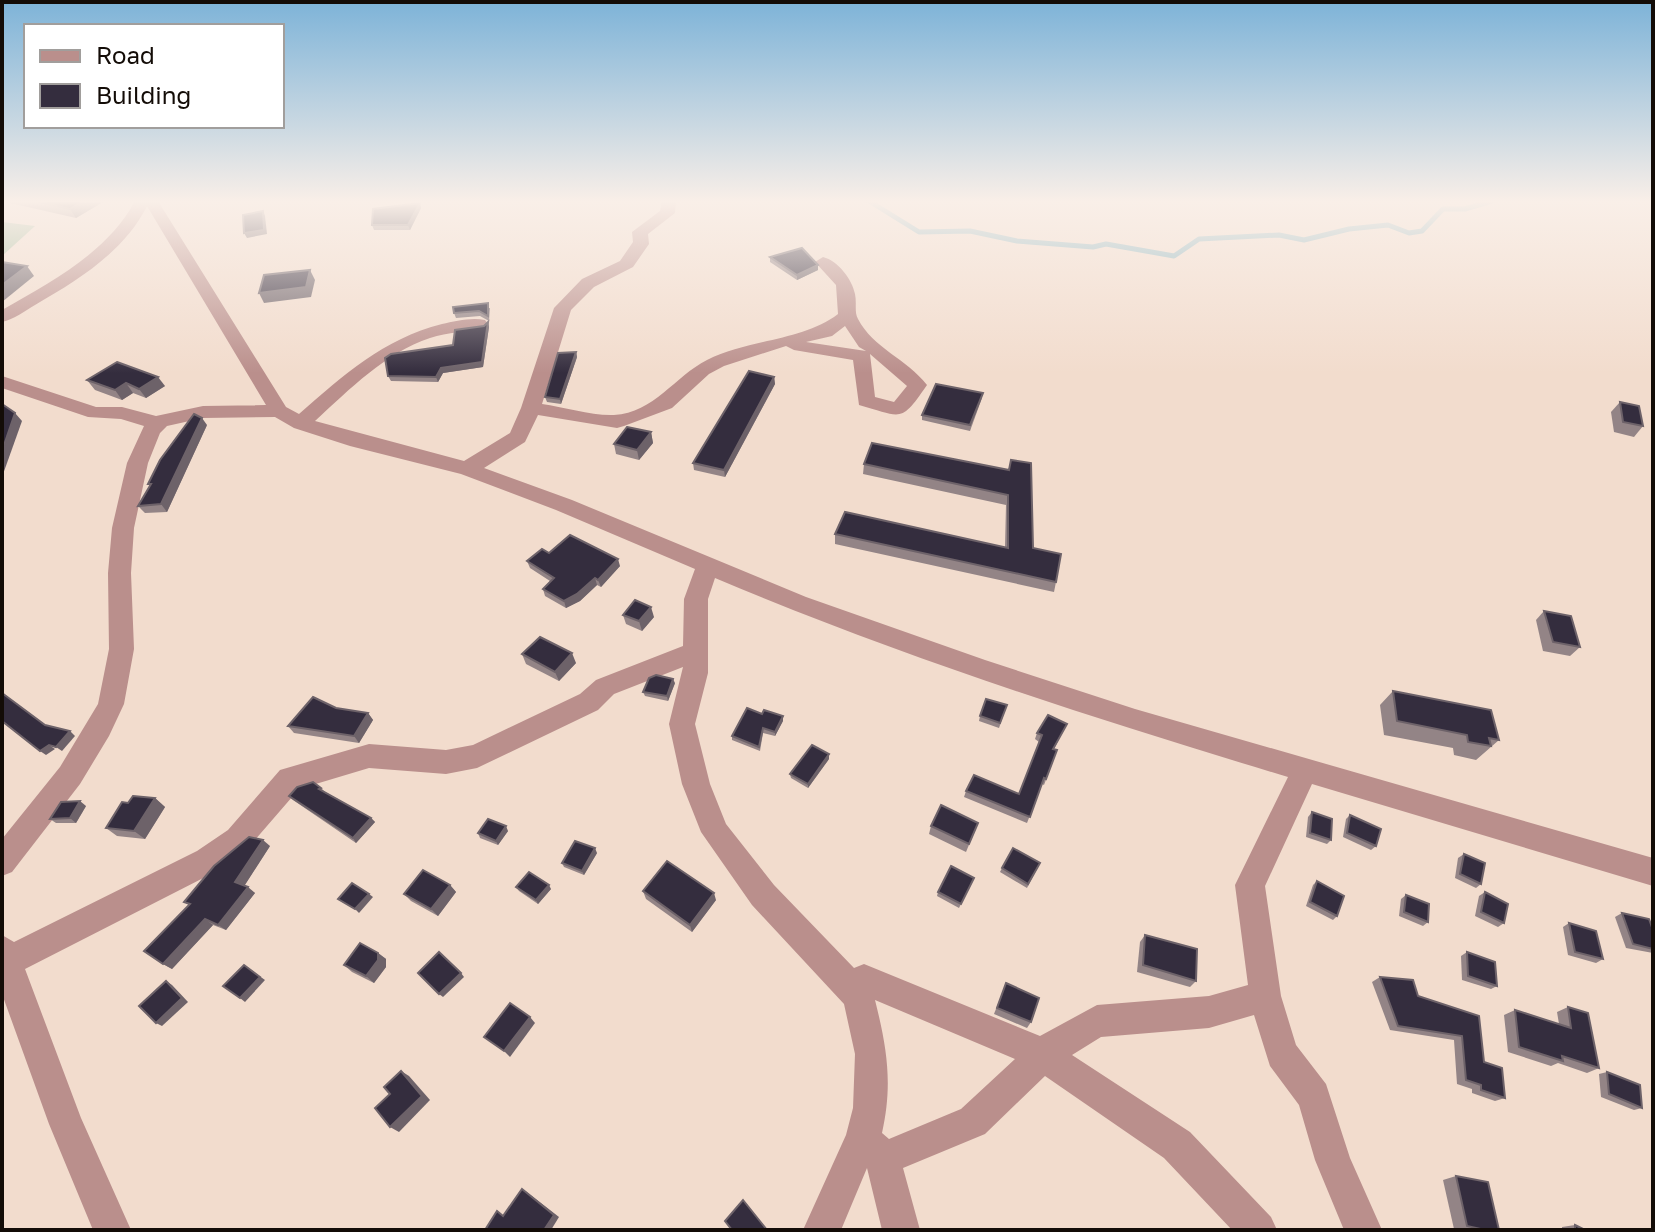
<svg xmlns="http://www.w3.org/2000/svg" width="1655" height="1232" font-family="'Golos Text',sans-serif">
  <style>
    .green { fill: #9cb898 }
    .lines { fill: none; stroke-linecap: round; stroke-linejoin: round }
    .stream { stroke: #7eb1bf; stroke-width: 5 }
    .minor { fill: #ba8f8c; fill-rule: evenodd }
    .wall { fill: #938486 }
    .shaded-wall { fill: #6d6269 }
    .building { fill: #342d3e; stroke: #6d6269; stroke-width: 2 }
  </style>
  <rect width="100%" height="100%" fill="#f2dccd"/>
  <path class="green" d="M2,222L35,226L2,256Z"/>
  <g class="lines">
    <path class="stream" d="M869,201L919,232L970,231L1017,241L1093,247L1106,244L1174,256L1199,239L1279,235L1304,240L1349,229L1388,225L1409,233L1422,231L1443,209H1465L1492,201"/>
    <path class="minor" d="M135,201H158L286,407L299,414C344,375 383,339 442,324C455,321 472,317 485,320L488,324L485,328C467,332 448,332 430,338C385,353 350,389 315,421L464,461L510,433L521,408L554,308L582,279L620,261L633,242L632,232L660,211L662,201H676L675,213L648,234L649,244L633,267L594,287L571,310L542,404C564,407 592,416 614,415C654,413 675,376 707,360C749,339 803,341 838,314L836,285L815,262L823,257C838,261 852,279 855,294C857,303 854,312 858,319C873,348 907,359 927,385C900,424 903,417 859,405L853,360L794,350L786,346L724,366L709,374L672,408L624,426L617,428L538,415L525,442L484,468L572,500L806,597L985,660L1135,709L1653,858V886L1312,784L1265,886L1281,996L1296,1045L1326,1084L1350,1158L1382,1230H1344L1315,1160L1299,1105L1270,1066L1254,1015L1209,1028L1101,1037L1072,1055L1190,1132L1271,1217L1277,1230H1232L1164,1158L1045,1076L985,1134L903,1168L920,1230H882L867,1168L841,1230H803L846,1135L853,1108L855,1054L844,1004L752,905L701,832L682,784L669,724L683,667L614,694L598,710L477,768L446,774L369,768L299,789L248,848L217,871L25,969L81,1118L131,1230H93L49,1124L2,994V935L14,942L197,851L228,830L280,770L369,744L446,750L473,745L580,694L596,680L683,646L684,599L695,569L556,510L461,474L350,446L294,428L275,417L203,418L167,426L160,433L148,463L134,528L131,573L134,649L124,704L109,736L80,784L12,872L2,876V839L60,767L98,704L109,649L108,573L112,528L127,463L144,426L121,419L88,417L2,388V376L96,407H122L156,416L203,406L266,405L147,206C124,252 78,280 35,305C25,311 14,319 2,322V310C51,282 107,253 135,201ZM845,326L859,347L866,351L806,342L832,336ZM870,354L907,386L894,402L875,397ZM715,578C902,657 1095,719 1288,777L1235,885L1248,985L1209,996L1097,1005L1040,1036L864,964L854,968L774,885L726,824L710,784L695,724L708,673V599ZM875,1000L1015,1059L961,1109L889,1139L882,1133C893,1084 887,1048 875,1000Z"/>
  </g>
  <g class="wall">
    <path d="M8,201H102L103,202L76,218L10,203Z"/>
    <path d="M420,203L421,208L410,230H374L372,225Z"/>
    <path d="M770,257L818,270L797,280L770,262Z"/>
    <path d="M490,308L489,321L480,316L456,318L454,313Z"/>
    <path d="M488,322L489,327L483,367L443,373L438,382L391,381L388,376L453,345Z"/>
    <path d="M576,352L577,357L561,404L547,402L545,397Z"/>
    <path d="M774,377L775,384L725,477L694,470L693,463Z"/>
    <path d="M87,380L165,386L146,398L133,393L122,400L95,390Z"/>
    <path d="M982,398L970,431L922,420V415Z"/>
    <path d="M1620,402L1643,426L1634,437L1614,432L1611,412Z"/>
    <path d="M207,425L167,512L145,513L138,506L150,486L148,484Z"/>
    <path d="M651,432L653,443L639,460L616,454L614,444Z"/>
    <path d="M1011,460L1033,548L1056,582L1054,592L835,544V534L1005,548L1006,505L863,474L864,464L1009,470Z"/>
    <path d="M549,553L620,566L601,587L597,585L580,601L566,608L545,596L543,589L550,581L530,568L527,561Z"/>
    <path d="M1544,611L1580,647L1570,656L1543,651L1536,620Z"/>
    <path d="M623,615L654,617L642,631L626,624Z"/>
    <path d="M522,654L576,663L559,681L526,664Z"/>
    <path d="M675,683L668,701L645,696L643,692Z"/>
    <path d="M1393,691L1499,740L1476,760L1454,755L1453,748L1384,735L1380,705Z"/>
    <path d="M1007,705L999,728L979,721L980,716Z"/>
    <path d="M368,713L373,720L359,743L294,733L288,726Z"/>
    <path d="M783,721L775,736L763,733L760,751L732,740V736Z"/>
    <path d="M1067,724L1054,749L1057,750L1044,785L1042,784L1027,823L964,797L966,791L1019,794L1039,742L1035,739L1037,733Z"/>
    <path d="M829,759L808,788L791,778L790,774Z"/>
    <path d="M321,788L325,792L371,818L375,822L356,843L293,800L289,796Z"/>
    <path d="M155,798L165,807L145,839L117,836L106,828L128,803Z"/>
    <path d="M86,806L76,823H56L50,819Z"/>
    <path d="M1312,812L1331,840L1327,844L1306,837L1308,817Z"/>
    <path d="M1350,815L1376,846L1371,850L1343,837L1346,819Z"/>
    <path d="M978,823L966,852L929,834L931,826Z"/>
    <path d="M508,831L498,845L480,838L478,833Z"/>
    <path d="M270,846L244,886L255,893L226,930L213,925L172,969L163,964L189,905L184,902Z"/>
    <path d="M597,853L584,875L564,867L562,863Z"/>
    <path d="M1464,854L1481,884L1476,888L1455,878L1458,858Z"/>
    <path d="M1040,863L1027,888L1000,872L1002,868Z"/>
    <path d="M974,878L959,908L937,896L938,892Z"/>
    <path d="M1317,881L1337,916L1333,920L1306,906L1313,885Z"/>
    <path d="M450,885L456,892L438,916L411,901L404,894Z"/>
    <path d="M516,887L551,889L538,904L519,891Z"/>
    <path d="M643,891L716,900L692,932L646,899Z"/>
    <path d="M1485,892L1504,923L1498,927L1475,916L1479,896Z"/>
    <path d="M1406,895L1428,922L1423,926L1399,916L1401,899Z"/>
    <path d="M1622,913L1653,930V953L1626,948L1615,917Z"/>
    <path d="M1569,923L1603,959L1596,963L1568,955L1563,927Z"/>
    <path d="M1145,935L1196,981L1190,987L1137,972L1140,942Z"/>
    <path d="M1467,952L1497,986L1491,989L1462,980L1461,956Z"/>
    <path d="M378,953L386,959V967L374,983L352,972L344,965Z"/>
    <path d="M1380,977L1418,996L1479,1016L1484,1062L1505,1098L1495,1101L1472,1093V1089L1457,1084L1454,1040L1390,1030L1372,982Z"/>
    <path d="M1006,983L1031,1022L1027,1028L994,1014Z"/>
    <path d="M1568,1007L1599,1068L1587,1073L1558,1063L1551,1066L1508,1052L1504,1015L1515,1010L1559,1024L1557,1012Z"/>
    <path d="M1607,1072L1642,1108L1634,1110L1601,1097L1599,1074Z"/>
    <path d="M1456,1176L1499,1230L1454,1229L1443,1180Z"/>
    <path d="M1575,1225L1585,1230H1562V1227Z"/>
  </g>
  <g class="shaded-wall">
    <path d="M83,201H102L103,202L76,218L70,209Z"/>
    <path d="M420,203L421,208L410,230L408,225Z"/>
    <path d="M263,211L265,216L267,234L247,238L244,233Z"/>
    <path d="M818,265V270L797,280V275Z"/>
    <path d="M27,266L34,276L2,302V285Z"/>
    <path d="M310,270L315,280L311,297L264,303L259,293Z"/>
    <path d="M488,322L489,327L483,367L443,373L438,382L436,377L441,368Z"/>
    <path d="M576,352L577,357L561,404L560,399Z"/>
    <path d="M158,377L165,386L146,398L139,389Z"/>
    <path d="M774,377L775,384L725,477L724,470Z"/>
    <path d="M126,383L133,393L122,400L115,390Z"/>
    <path d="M15,413L22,421L2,477V451Z"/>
    <path d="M202,418L207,425L167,512L161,504Z"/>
    <path d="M651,432L653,443L639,460L637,450Z"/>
    <path d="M618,559L620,566L601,587L598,580Z"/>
    <path d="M595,578L597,585L580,601L566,608L564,601Z"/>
    <path d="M651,607L654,617L642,631L639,621Z"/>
    <path d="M572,653L576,663L559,681L555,672Z"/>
    <path d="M673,679L675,683L668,701L667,696Z"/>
    <path d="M368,713L373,720L359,743L354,736Z"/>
    <path d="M783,716V721L775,736V732Z"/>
    <path d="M70,731L75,736L62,751L56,747Z"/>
    <path d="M49,745L55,749L46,755L40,751Z"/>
    <path d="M829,754V759L808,788V784Z"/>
    <path d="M155,798L165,807L145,839L134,831Z"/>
    <path d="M80,801L86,806L76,823L70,818Z"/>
    <path d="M371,818L375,822L356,843L353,838Z"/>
    <path d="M506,826L508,831L498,845L496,841Z"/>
    <path d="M263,840L270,846L243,888L235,882Z"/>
    <path d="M595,848L597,853L584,875L582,871Z"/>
    <path d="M450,885L456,892L438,916L431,909Z"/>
    <path d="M549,885L551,889L538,904L536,900Z"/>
    <path d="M248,887L255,893L226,930L218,925Z"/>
    <path d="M714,893L716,900L692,932L690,925Z"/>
    <path d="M369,894L373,897L359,913L355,909Z"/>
    <path d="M205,919L213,925L172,969L163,964Z"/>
    <path d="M378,953L386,959V967L374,983L366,976Z"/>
    <path d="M244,965L265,980L245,1002L240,998Z"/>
    <path d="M461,973L464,977L443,997L439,994Z"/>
    <path d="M166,981L172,985L188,1002L162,1026L156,1023Z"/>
    <path d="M530,1017L535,1023L510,1057L504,1051Z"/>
    <path d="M401,1071L409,1076L430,1100L399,1132L390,1127Z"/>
    <path d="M522,1189L528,1193L559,1217L551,1230H544Z"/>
  </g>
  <g class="building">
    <path d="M35,201H83L70,209Z"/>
    <path d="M420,203L408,225H372L373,209Z"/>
    <path d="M263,211L264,230L244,233L243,215Z"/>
    <path d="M802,248L818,265L797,275L770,257Z"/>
    <path d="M2,262L27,266L2,285Z"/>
    <path d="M310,270L306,287L259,293L264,275Z"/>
    <path d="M488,303V316L479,311L454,313L453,307Z"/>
    <path d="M488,322L482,362L441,368L436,377L388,376L385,358L391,354L453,345L455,330L484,326Z"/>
    <path d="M576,352L560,399L545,397L558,353Z"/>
    <path d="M117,362L158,377L139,389L126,383L115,390L87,380Z"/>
    <path d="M749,371L774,377L724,470L693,463Z"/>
    <path d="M936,384L983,393L970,425L922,415Z"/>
    <path d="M1620,402L1639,406L1643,426L1623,422Z"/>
    <path d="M2,404L15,413L2,451Z"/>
    <path d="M194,414L202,418L161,504L138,506L151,484H148L160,460Z"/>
    <path d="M627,427L651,432L637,450L614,444Z"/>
    <path d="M872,443L1009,470L1011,460L1031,463L1033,548L1061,554L1056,582L835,534L845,512L1008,548V495L864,464Z"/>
    <path d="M570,535L618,559L598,580L595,578L577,594L564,601L543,589L554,578L527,561L542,549L549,553Z"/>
    <path d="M635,600L651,607L639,621L623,615Z"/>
    <path d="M1544,611L1571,616L1580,647L1553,642Z"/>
    <path d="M540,637L572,653L555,672L522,654Z"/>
    <path d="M656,675L673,679L667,696L643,692L649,678Z"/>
    <path d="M1393,691L1491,710L1499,740L1489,738L1491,746L1468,742L1467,735L1397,721Z"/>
    <path d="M2,693L45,725L70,731L56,747L49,745L40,751L2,721Z"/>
    <path d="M313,697L336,708L368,713L354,736L288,726Z"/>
    <path d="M986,699L1007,705L1000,723L980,716Z"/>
    <path d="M747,708L762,714L764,710L783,716L775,732L763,728L759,747L732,736Z"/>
    <path d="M1048,715L1067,724L1053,749L1057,750L1046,779L1044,778L1030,817L966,791L974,775L1019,794L1042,735L1037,733Z"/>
    <path d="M812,745L829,754L808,784L790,774Z"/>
    <path d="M313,782L321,788L319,789L371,818L353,838L289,796L297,787Z"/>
    <path d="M133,796L155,798L134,831L106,828L122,802L128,803Z"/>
    <path d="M80,801L70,818L50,819L61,802Z"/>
    <path d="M941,805L978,823L969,844L931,826Z"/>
    <path d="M1312,812L1332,819L1331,840L1310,833Z"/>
    <path d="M1350,815L1381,829L1376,846L1347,833Z"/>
    <path d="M488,819L506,826L496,841L478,833Z"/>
    <path d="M249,837L263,840L235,882L248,887L218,925L205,919L163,964L144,951L190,904L184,902L214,866Z"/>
    <path d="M575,841L595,848L582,871L562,863Z"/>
    <path d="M1013,848L1040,863L1028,884L1002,868Z"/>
    <path d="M1464,854L1485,863L1481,884L1460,874Z"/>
    <path d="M667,861L714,893L690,925L643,891Z"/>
    <path d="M951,866L974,878L961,904L938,892Z"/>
    <path d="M423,870L450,885L431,909L404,894Z"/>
    <path d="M529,872L549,885L536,900L516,887Z"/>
    <path d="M1317,881L1344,896L1337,916L1310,902Z"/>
    <path d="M352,883L369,894L355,909L338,899Z"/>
    <path d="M1485,892L1508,904L1504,923L1481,912Z"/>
    <path d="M1406,895L1429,904L1428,922L1404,912Z"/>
    <path d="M1622,913L1649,919L1653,930V949L1633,944Z"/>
    <path d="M1569,923L1596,931L1603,959L1575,952Z"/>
    <path d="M1145,935L1197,949L1196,981L1143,965Z"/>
    <path d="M360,943L378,953V960L366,976L344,965Z"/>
    <path d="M439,952L461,973L439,994L418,973Z"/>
    <path d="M1467,952L1495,962L1497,986L1468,976Z"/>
    <path d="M244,965L260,977L240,998L223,986Z"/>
    <path d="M1380,977L1413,980L1418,996L1479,1016L1484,1062L1502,1068L1505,1098L1481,1090V1085L1466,1080L1462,1036L1398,1026Z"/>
    <path d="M166,981L182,998L156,1023L139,1006Z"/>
    <path d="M1006,983L1039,998L1031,1022L997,1008Z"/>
    <path d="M510,1003L530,1017L504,1051L484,1037Z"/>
    <path d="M1568,1007L1588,1013L1599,1068L1562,1056L1563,1061L1519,1047L1515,1010L1571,1028Z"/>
    <path d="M401,1071L422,1096L390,1127L375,1108L390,1094L384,1087Z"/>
    <path d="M1607,1072L1640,1085L1642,1108L1609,1094Z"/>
    <path d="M1456,1176L1488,1182L1499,1230H1485L1467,1226Z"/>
    <path d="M522,1189L554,1215L544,1230H485L497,1211L503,1216Z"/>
    <path d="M743,1200L767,1230H732L725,1221Z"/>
    <path d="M1575,1225L1585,1230H1575Z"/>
  </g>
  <linearGradient id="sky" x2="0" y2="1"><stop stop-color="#7db3d8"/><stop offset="0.54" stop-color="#f9efe8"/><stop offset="1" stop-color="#f9efe8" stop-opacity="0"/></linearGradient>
  <rect width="1655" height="373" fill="url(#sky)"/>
  <rect width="1655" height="1232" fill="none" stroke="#130c07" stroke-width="8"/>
  <rect x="24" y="24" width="260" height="104" fill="#ffffff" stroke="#a19e9c" stroke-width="2"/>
  <rect x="40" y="50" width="40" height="12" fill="#ba8f8c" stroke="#a19e9c" stroke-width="2"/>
  <text x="96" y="64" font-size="24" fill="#130c07">Road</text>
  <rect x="40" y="84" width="40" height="24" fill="#342d3e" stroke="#a19e9c" stroke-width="2"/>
  <text x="96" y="104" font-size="24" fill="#130c07">Building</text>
</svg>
